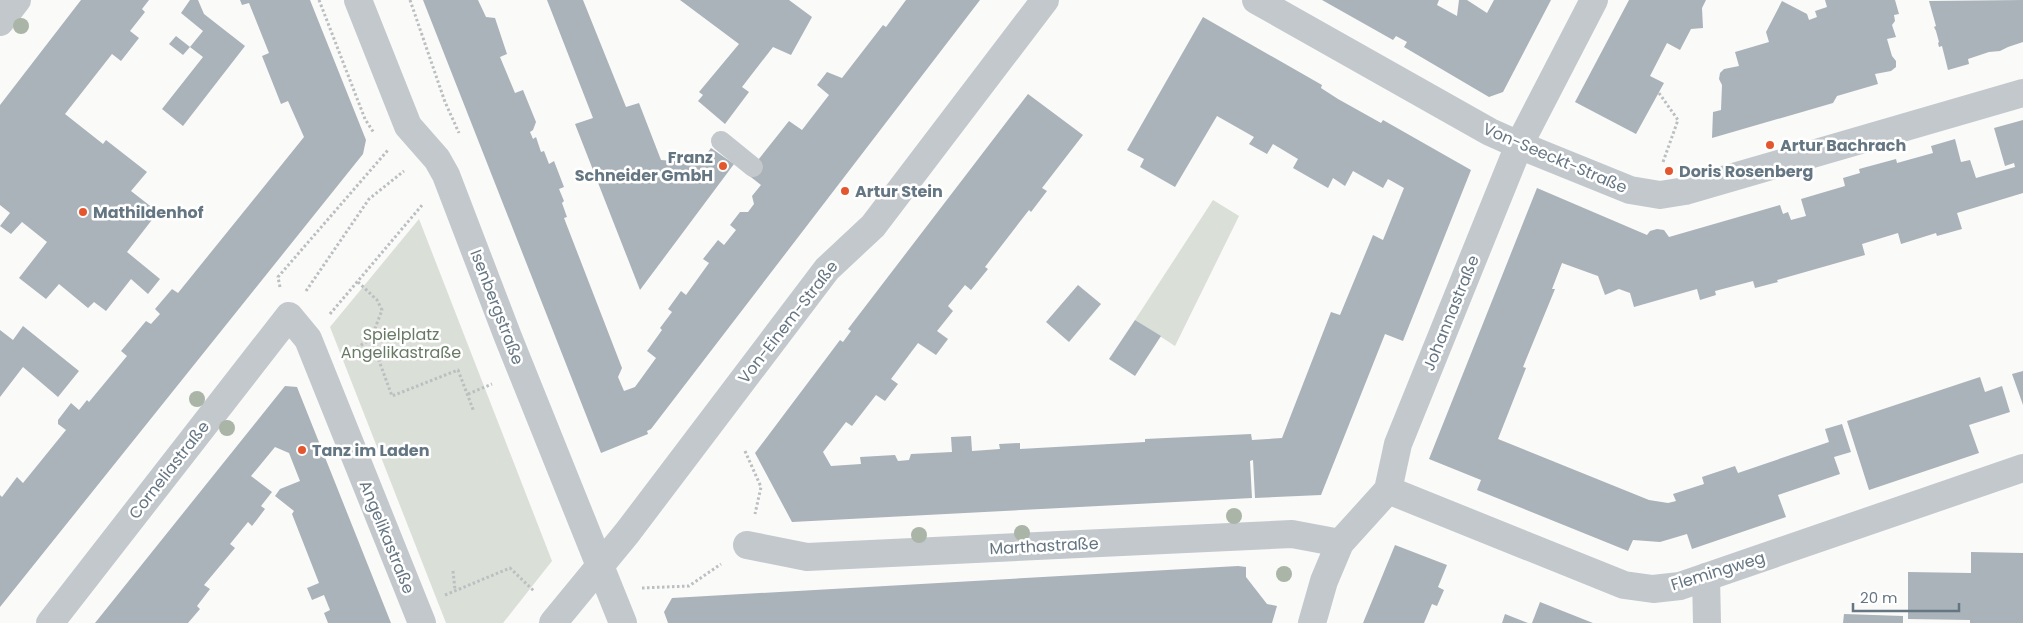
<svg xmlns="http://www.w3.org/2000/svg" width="2023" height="623" font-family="Poppins,sans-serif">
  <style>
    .green { fill: #dadfd7 }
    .building { fill: #aab3b9 }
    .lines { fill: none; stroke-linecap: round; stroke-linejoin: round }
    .path { stroke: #bbbfc2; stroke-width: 3; stroke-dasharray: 2.5 2.5; stroke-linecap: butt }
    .lane { stroke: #c3c8cc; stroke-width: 20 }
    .street { stroke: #c3c8cc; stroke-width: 28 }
    .tree { fill: #aab4a7 }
    .poi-dot { fill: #e4572e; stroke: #fff; stroke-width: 2 }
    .labels { text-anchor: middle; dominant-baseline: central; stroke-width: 5; stroke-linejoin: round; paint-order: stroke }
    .poi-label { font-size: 16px; font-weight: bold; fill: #657683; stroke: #fff; text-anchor: start }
    .street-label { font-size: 16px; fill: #657683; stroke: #fff }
    .park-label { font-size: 16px; fill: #687a64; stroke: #fff }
  </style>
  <rect width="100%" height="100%" fill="#fafaf8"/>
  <g class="green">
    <path d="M1213,200L1239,216L1175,346L1135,320Z"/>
    <path d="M419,219L552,561L503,623H446L330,327Z"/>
  </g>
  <g class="building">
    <path d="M81,0H149L142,9L145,12L130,31L139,38L121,61L112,54L65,114L103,144L106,140L147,172L131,191L158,212L127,252L160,279L148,294L131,279L106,311L94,302L88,308L59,284L46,299L19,278L47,242L22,222L11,234L0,226L10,213L0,205V105Z"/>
    <path d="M190,0H198L204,14L245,46L183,126L162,109L203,57L190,47L203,31L181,13Z"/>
    <path d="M240,0H310L366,140L363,154L0,607V495L2,497L17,477L23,483L66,430L58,424V420L71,403L79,410L87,400L89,402L127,356L121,351L146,321L151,324L160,314L155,309L172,289L178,293L304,137L288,101L281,104L262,56L269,53L249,3L242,5Z"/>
    <path d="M423,0H478L486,17L495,18L507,54L500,57L515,93L523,90L536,122L533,130L530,132L533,139L536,137L541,152L544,151L549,164L554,161L564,187L559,189L564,201L562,203L567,217L564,218L622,368L618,377L624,391L635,387L656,358L647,351L662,330L660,328L672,312L668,309L681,291L686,295L709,263L703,259L718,240L724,245L736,230L730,225L740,212H748L754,204L752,196L761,185L747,174L789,121L802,130L829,95L817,85L827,72L842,78L883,25L886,27L906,0H980L651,429L647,431L648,434L601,453Z"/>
    <path d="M547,0H583L626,107L639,103L661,160L700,163L711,148L734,164L640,290L575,124L593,118Z"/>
    <path d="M680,0H789L812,17L791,55L773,47L742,87L749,92L725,124L698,101L703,95L699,92L739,44Z"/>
    <path d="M1322,0H1439L1437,5L1457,16L1459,0H1467L1487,13L1494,0H1551L1503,92L1489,97L1404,47L1407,42L1396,36L1393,40Z"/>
    <path d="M1629,0H1706L1702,8L1703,28L1691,29L1680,50L1667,43L1650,76L1664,83L1636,134L1575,102Z"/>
    <path d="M1825,0H1895L1899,14L1894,15L1895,21L1892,25L1896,37L1887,39L1892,56L1896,61V67L1891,71L1875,74L1878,84L1837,96L1833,103L1712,138L1713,112L1721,110L1722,85L1719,79L1720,73L1724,69L1739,66L1735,52L1769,42L1766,32L1782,1L1807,14L1809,20L1817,17L1815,11L1827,7Z"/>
    <path d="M2023,0V42L2008,47L2000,51L1989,52L1968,59L1969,64L1948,70L1942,46L1939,47L1938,43L1939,42L1936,31L1934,27L1936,26L1929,1Z"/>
    <path d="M1203,17L1322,85L1321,88L1338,99L1381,123L1383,120L1471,170L1403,341L1385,334L1321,495L1255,498L1253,460L1250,461L1252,498L792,522L755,453L840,340L843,342L851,331L848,329L1028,94L1083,135L1042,188L1047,191L1031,212L1029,210L985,267L988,269L971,290L965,285L948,306L953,311L937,331L948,339L936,355L918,343L891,379L898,384L885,401L876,395L852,426L846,422L823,452L831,466L861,464L860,457L895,455L898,461L909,460L911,454L952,452L951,437L971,436L972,451L1000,449L999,444L1020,443V449L1145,442V439L1251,434L1252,440L1282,438L1331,312L1340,315L1373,235L1383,240L1404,188L1388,179L1383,188L1353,171L1345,186L1333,178L1328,188L1293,168L1298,159L1273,144L1267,154L1249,144L1254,137L1217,116L1175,187L1140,167L1144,159L1127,150Z"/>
    <path d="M176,36L190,47L183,55L169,44Z"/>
    <path d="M2023,120V193L1957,213L1962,229L1937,236L1936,233L1901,244L1898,233L1862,244L1865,255L1777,280L1778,282L1755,288L1753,281L1715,291L1716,295L1700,300L1697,289L1634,307L1630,293L1619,289L1605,295L1598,276L1562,263L1552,289H1555L1523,367L1526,368L1498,439L1649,500L1668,503L1676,501L1673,494L1704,484L1702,477L1735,466L1738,473L1829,442L1825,429L1842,424L1851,452L1834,457L1840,474L1778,495L1786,517L1692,549L1687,534L1660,542L1633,540L1628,551L1477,490L1481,480L1429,459L1537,188L1647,235L1650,231L1657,229L1664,230L1669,237L1780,205L1783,214L1788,212L1791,220L1806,216L1801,199L1845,186L1843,178L1860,173L1859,169L1896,159L1897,163L1933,153L1931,146L1955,139L1961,162L1970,160L1976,178L2015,167L2014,163L2005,166L1994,128Z"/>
    <path d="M1078,285L1101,304L1069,342L1046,322Z"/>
    <path d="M1135,320L1161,336L1135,376L1109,359Z"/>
    <path d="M23,326L79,371L58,397L23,367L0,397V330L13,340Z"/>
    <path d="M2023,371V405L2012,374Z"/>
    <path d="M1980,377L1985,392L2002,386L2010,412L1969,425L1979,453L1869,490L1847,421Z"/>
    <path d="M285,386L297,387L391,623H328L324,613L330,610L324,595L312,600L307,588L319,583L292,514L294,511L275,496L280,489L300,481L289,453L275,447L251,476L272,492L261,506L265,509L252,526L248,522L230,544L235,548L204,585L210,589L197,606L200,609L188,623H95Z"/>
    <path d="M1395,545L1447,565L1438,587L1444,590L1437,606L1432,604L1424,623H1363Z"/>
    <path d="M1971,552L2023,553V623H1970V620L1908,619V572L1971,573Z"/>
    <path d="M1238,566L1246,567V577L1267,604L1277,606L1272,623H668L664,612L672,598Z"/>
    <path d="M1540,602L1593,623H1532Z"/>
    <path d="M1505,614L1528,623H1502Z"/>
    <path d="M1844,614L1903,616V623H1843Z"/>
  </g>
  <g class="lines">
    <g class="path">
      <path d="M319,0L365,119L374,133"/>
      <path d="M410,0L445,102L459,133"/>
      <path d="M1659,93L1678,120L1663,162"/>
      <path d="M358,282L377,300L382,310L371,339L392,396L458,370L474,412"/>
      <path d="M280,287L278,277L388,150"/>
      <path d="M306,291L369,199L404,171"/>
      <path d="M330,314L423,204"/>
      <path d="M348,353L371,339"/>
      <path d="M468,394L492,384"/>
      <path d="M745,451L761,487L755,514"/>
      <path d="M453,571L455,590"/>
      <path d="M642,588L689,586L721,564"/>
      <path d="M445,595L510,568L535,592"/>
    </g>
    <path class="lane" d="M721,141L753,167"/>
    <g class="street">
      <path d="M358,0L408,126L437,159L446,175L508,337L623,623"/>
      <path d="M1256,0L1490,132L1519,145L1630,190L1660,195L1685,191L2023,93"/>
      <path d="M0,22L17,0"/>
      <path d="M1388,490L1624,585L1653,589L1680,586L2023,468"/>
      <path d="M747,545L807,557L1292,534L1340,543"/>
      <path d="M1706,577L1707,623"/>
      <path d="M50,623L289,316L308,339L422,623"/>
      <path d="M553,623L627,533L827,269L873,226L1045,0"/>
      <path d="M1312,623L1324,581L1340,543L1388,490L1398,444L1519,145L1594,0"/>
    </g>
  </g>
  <g class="tree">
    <circle cx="21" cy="26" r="8"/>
    <circle cx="197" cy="399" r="8"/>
    <circle cx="227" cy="428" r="8"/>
    <circle cx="1234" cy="516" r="8"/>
    <circle cx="1022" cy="533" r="8"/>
    <circle cx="919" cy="535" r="8"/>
    <circle cx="1284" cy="574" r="8"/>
  </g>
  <g class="poi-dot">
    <circle cx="1770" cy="145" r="5"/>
    <circle cx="723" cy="166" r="5"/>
    <circle cx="1669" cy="171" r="5"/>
    <circle cx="845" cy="191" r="5"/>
    <circle cx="83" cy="212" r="5"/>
    <circle cx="302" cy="450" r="5"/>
  </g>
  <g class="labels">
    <g class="poi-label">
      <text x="1780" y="145">Artur Bachrach</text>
      <text x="713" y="157" text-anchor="end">Franz<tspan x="713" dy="18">Schneider GmbH</tspan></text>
      <text x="1679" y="171">Doris Rosenberg</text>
      <text x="855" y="191">Artur Stein</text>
      <text x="93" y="212">Mathildenhof</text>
      <text x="312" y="450">Tanz im Laden</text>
    </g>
    <g class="street-label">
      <text transform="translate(1555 158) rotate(23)">Von-Seeckt-Straße</text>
      <text transform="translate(497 307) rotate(69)">Isenbergstraße</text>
      <text transform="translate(1451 313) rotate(-68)">Johannastraße</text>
      <text transform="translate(788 322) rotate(-52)">Von-Einem-Straße</text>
      <text transform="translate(169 470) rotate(-52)">Corneliastraße</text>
      <text transform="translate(387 537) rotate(68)">Angelikastraße</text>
      <text transform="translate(1044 546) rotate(-3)">Marthastraße</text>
      <text transform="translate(1718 571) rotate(-17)">Flemingweg</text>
    </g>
    <g class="park-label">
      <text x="401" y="334">Spielplatz<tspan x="401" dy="18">Angelikastraße</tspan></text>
    </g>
  </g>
  <path d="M1853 603v8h106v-8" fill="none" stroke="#657683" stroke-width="2.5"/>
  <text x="1860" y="603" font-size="15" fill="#657683" stroke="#ffffff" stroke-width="4" paint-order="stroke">20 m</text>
</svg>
